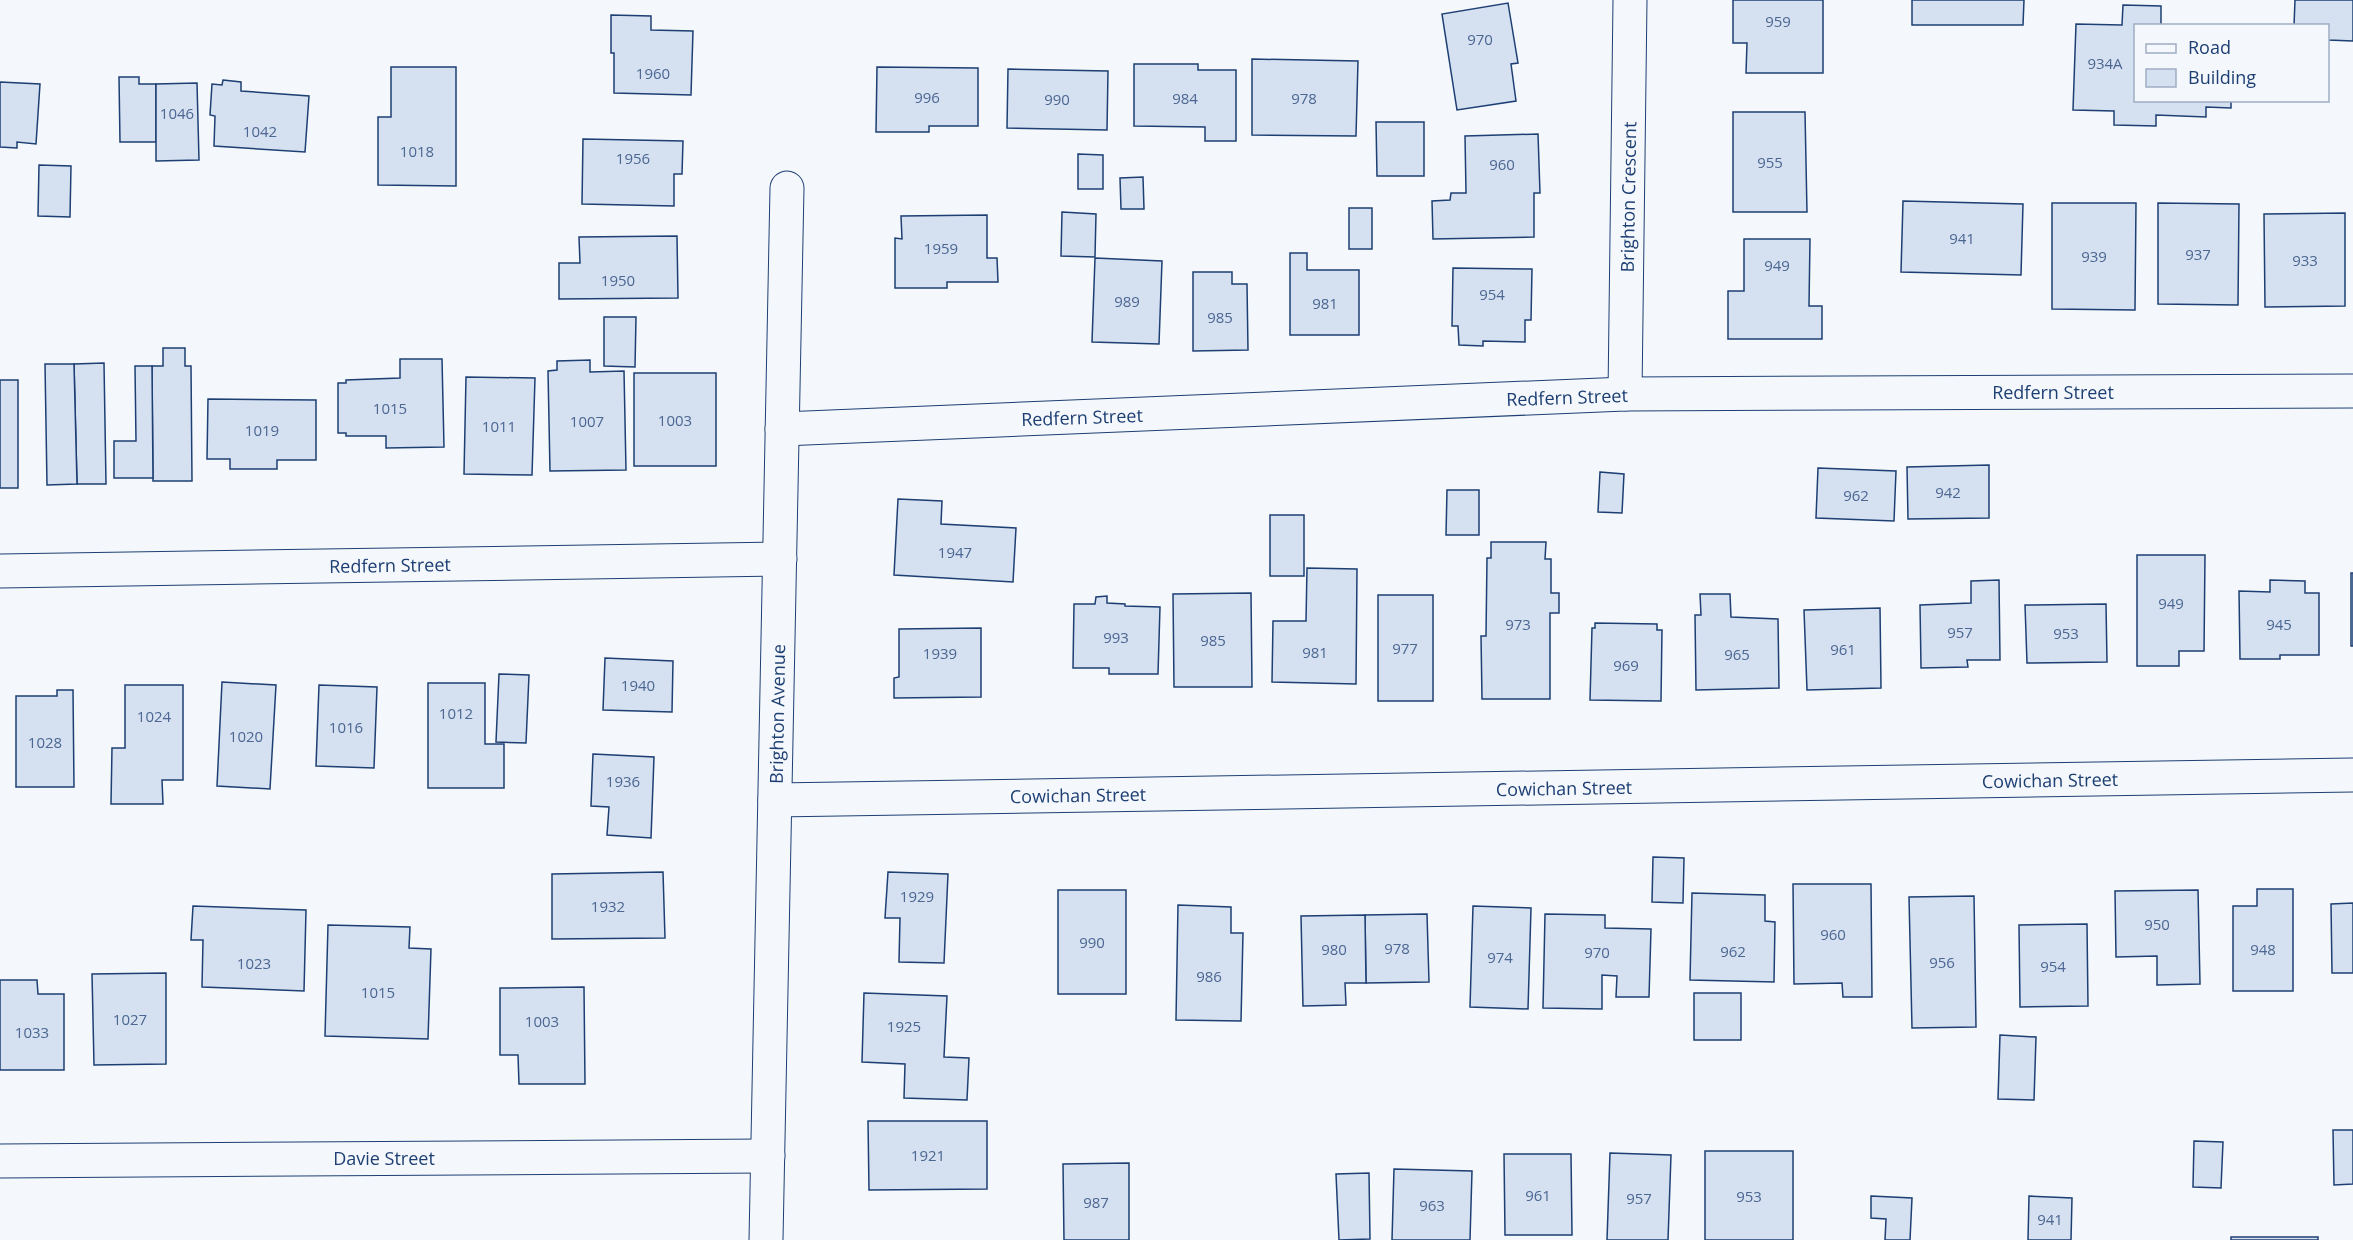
<svg xmlns="http://www.w3.org/2000/svg" width="2353" height="1240" font-family="'Open Sans',sans-serif">
  <style>
    .building { fill: #d5e0f0; stroke: #1d3f73; stroke-width: 1.5 }
    .lines { fill: none; stroke-linecap: round; stroke-linejoin: round }
    .minor-casing { stroke: #1d3f73; stroke-width: 35 }
    .minor { stroke: #f4f7fb; stroke-width: 33 }
    .labels { text-anchor: middle; dominant-baseline: central; stroke-width: 4.5; stroke-linejoin: round; paint-order: stroke }
    .number-label { font-size: 15px; fill: #4b6792 }
    .street-label { font-size: 18px; fill: #1d3f73; stroke: #f4f7fb }
  </style>
  <rect width="100%" height="100%" fill="#f4f7fb"/>
  <g class="building">
    <path d="M1733,0H1823V73H1746L1747,43H1733Z"/>
    <path d="M1912,0H2024L2023,25H1912Z"/>
    <path d="M2295,0H2353V41L2328,40V26H2294Z"/>
    <path d="M1508,3L1518,63L1511,64L1516,101L1457,110L1442,14Z"/>
    <path d="M2123,5L2161,6V26H2136V100H2231V108L2206,107V117L2156,115V126L2114,125V111L2073,110L2076,24L2122,25Z"/>
    <path d="M611,15L651,16V30L693,31L691,95L614,93V53H611Z"/>
    <path d="M1252,59L1358,61L1356,136L1252,135Z"/>
    <path d="M1134,64H1198V70H1236V141H1205V127L1134,126Z"/>
    <path d="M391,67H456V186L378,185V117H391Z"/>
    <path d="M877,67L978,68V126H929V132H876Z"/>
    <path d="M1008,69L1108,71L1107,130L1007,128Z"/>
    <path d="M119,77H139V84H156V142H120Z"/>
    <path d="M223,80L241,82V91L309,96L305,152L214,146L215,116L210,115L212,84L222,85Z"/>
    <path d="M0,82L40,84L36,144L17,142V148L0,147Z"/>
    <path d="M197,83L199,160L156,161V84Z"/>
    <path d="M1733,112H1805L1807,212H1733Z"/>
    <path d="M1376,122H1424V176H1377Z"/>
    <path d="M1538,134L1540,193H1534V237L1433,239L1432,201L1450,200L1451,193H1466L1465,136Z"/>
    <path d="M583,139L683,141L682,174H674V206L582,204Z"/>
    <path d="M1078,154L1103,155V189H1078Z"/>
    <path d="M39,165L71,166L70,217L38,216Z"/>
    <path d="M1143,177L1144,209H1121L1120,178Z"/>
    <path d="M1903,201L2023,204L2021,275L1901,272Z"/>
    <path d="M2052,203H2136L2135,310L2052,309Z"/>
    <path d="M2158,203L2239,204L2238,305L2158,304Z"/>
    <rect x="1349" y="208" width="23" height="41"/>
    <path d="M1062,212L1096,214L1095,257L1061,256Z"/>
    <path d="M2345,213V306L2265,307L2264,214Z"/>
    <path d="M987,215V258H997L998,282H947V288H895V238L902,239L901,216Z"/>
    <path d="M677,236L678,298L559,299V263H580L579,237Z"/>
    <path d="M1744,239H1810L1809,306H1822V339H1728V291H1744Z"/>
    <path d="M1290,253H1307V270H1359V335H1290Z"/>
    <path d="M1095,258L1162,261L1159,344L1092,342Z"/>
    <path d="M1453,268L1532,269L1531,320H1525V342L1483,341V346L1459,345L1458,326H1452Z"/>
    <path d="M1193,272H1232V284H1247L1248,350L1193,351Z"/>
    <path d="M604,317H636L635,367L604,366Z"/>
    <path d="M163,348H185V366H191L192,481H153L152,366H163Z"/>
    <path d="M400,359H442L444,447L386,448V436H346V433H338V383H346V380L400,378Z"/>
    <path d="M590,360V372L624,371L626,470L550,471L548,371L557,370V361Z"/>
    <path d="M104,363L106,484H77L74,364Z"/>
    <path d="M45,364H74L77,484L47,485Z"/>
    <path d="M135,366H152L153,478H114V441H136Z"/>
    <rect x="634" y="373" width="82" height="93"/>
    <path d="M466,377L535,378L532,475L464,474Z"/>
    <rect x="0" y="380" width="18" height="108"/>
    <path d="M208,399L316,400V460H277V469H230V459H207Z"/>
    <path d="M1989,465V518L1908,519L1907,467Z"/>
    <path d="M1818,468L1896,471L1894,521L1816,518Z"/>
    <path d="M1600,472L1624,474L1622,513L1598,512Z"/>
    <path d="M1447,490H1479V535H1446Z"/>
    <path d="M898,499L942,501L941,524L1016,528L1013,582L894,575Z"/>
    <rect x="1270" y="515" width="34" height="61"/>
    <path d="M1491,542H1546L1545,559H1551V593H1559V613H1550V699H1482L1481,636H1486L1487,558H1491Z"/>
    <path d="M2137,555H2205L2204,651H2179V666H2137Z"/>
    <path d="M1307,568L1357,569L1356,684L1272,682L1273,621H1306Z"/>
    <rect x="2351" y="573" width="2" height="73"/>
    <path d="M1999,580L2000,660H1967L1968,667L1921,668L1920,605L1971,603V581Z"/>
    <path d="M2270,580L2305,581V593H2319V655H2280V659H2240L2239,591L2270,592Z"/>
    <path d="M1251,593L1252,687H1174L1173,594Z"/>
    <path d="M1700,594H1730L1731,617L1778,619L1779,688L1696,690L1695,615H1701Z"/>
    <rect x="1378" y="595" width="55" height="106"/>
    <path d="M1107,596V603L1125,604V606L1160,607L1158,674H1109V668H1073L1074,604H1095L1096,597Z"/>
    <path d="M2106,604L2107,662L2027,663L2025,605Z"/>
    <path d="M1880,608L1881,688L1807,690L1804,610Z"/>
    <path d="M1595,623L1657,624V630H1662L1661,701L1590,700L1592,628H1595Z"/>
    <path d="M981,628V697L894,698V678L899,677V629Z"/>
    <path d="M605,658L673,661L672,712L603,710Z"/>
    <path d="M499,674L529,675L526,743L496,742Z"/>
    <path d="M222,682L276,685L270,789L217,786Z"/>
    <path d="M428,683H485V744H504V788H428Z"/>
    <path d="M125,685H183V780H162L163,804H111L112,748H125Z"/>
    <path d="M319,685L377,687L374,768L316,766Z"/>
    <path d="M57,690H73L74,787H16V696H57Z"/>
    <path d="M593,754L654,757L651,838L607,835L609,807L591,806Z"/>
    <path d="M1653,857L1684,858L1683,903L1652,902Z"/>
    <path d="M663,872L665,938L552,939V874Z"/>
    <path d="M888,872L948,874L944,963L899,962L900,918H885Z"/>
    <path d="M1793,884H1871L1872,997H1843L1842,983L1794,984Z"/>
    <path d="M2257,889H2293V991H2233V906H2257Z"/>
    <rect x="1058" y="890" width="68" height="104"/>
    <path d="M2198,890L2200,984L2157,985V956L2116,957L2115,891Z"/>
    <path d="M1692,893L1765,895V921L1775,922L1774,982L1690,980Z"/>
    <path d="M1974,896L1976,1027L1912,1028L1909,897Z"/>
    <path d="M2353,903V973H2332L2331,904Z"/>
    <path d="M1178,905L1231,907V933H1243L1241,1021L1176,1020Z"/>
    <path d="M193,906L306,910L304,991L202,987L203,940H191Z"/>
    <path d="M1473,906L1531,908L1528,1009L1470,1007Z"/>
    <path d="M1427,914L1429,982L1366,983L1365,915Z"/>
    <path d="M1545,914L1605,915V928L1651,929L1649,997H1616L1617,976L1602,975V1009L1543,1008Z"/>
    <path d="M1365,915L1366,983H1345L1346,1005L1303,1006L1301,916Z"/>
    <path d="M2087,924L2088,1006L2020,1007L2019,925Z"/>
    <path d="M328,925L410,927L409,948L431,949L428,1039L325,1036Z"/>
    <path d="M166,973V1064L94,1065L92,974Z"/>
    <path d="M0,980H37L38,994H64V1070H0Z"/>
    <path d="M584,987L585,1084H519L518,1055H500V988Z"/>
    <path d="M864,993L947,996L944,1057L969,1058L967,1100L904,1098L905,1064L862,1062Z"/>
    <rect x="1694" y="993" width="47" height="47"/>
    <path d="M2000,1035L2036,1037L2034,1100L1998,1099Z"/>
    <path d="M868,1121H987V1189L869,1190Z"/>
    <path d="M2333,1130H2353V1184L2334,1185Z"/>
    <path d="M2194,1141L2223,1142L2221,1188L2193,1187Z"/>
    <rect x="1705" y="1151" width="88" height="89"/>
    <path d="M1610,1153L1671,1155L1668,1240H1607Z"/>
    <path d="M1504,1154H1571L1572,1235H1505Z"/>
    <path d="M1129,1163V1240H1064L1063,1164Z"/>
    <path d="M1394,1169L1472,1171L1470,1240H1392Z"/>
    <path d="M1369,1173L1370,1239L1339,1240L1336,1174Z"/>
    <path d="M1871,1196L1912,1198L1910,1240H1885L1886,1219L1871,1218Z"/>
    <path d="M2029,1196L2072,1198L2071,1240H2028Z"/>
    <rect x="2231" y="1237" width="87" height="3"/>
  </g>
  <g class="lines">
    <defs>
      <g id="minor">
        <path d="M1625,394L1630,0"/>
        <path d="M782,429L1625,394L2353,391"/>
        <path d="M0,571L780,559"/>
        <path d="M775,800L2353,775"/>
        <path d="M0,1161L768,1156"/>
        <path d="M766,1240L787,188"/>
      </g>
    </defs>
    <use href="#minor" class="minor-casing"/>
    <use href="#minor" class="minor"/>
  </g>
  <g class="labels">
    <g class="number-label">
      <text x="1778" y="21">959</text>
      <text x="1480" y="39">970</text>
      <text x="2105" y="63">934A</text>
      <text x="653" y="73">1960</text>
      <text x="927" y="97">996</text>
      <text x="1185" y="98">984</text>
      <text x="1304" y="98">978</text>
      <text x="1057" y="99">990</text>
      <text x="177" y="113">1046</text>
      <text x="260" y="131">1042</text>
      <text x="417" y="151">1018</text>
      <text x="633" y="158">1956</text>
      <text x="1770" y="162">955</text>
      <text x="1502" y="164">960</text>
      <text x="1962" y="238">941</text>
      <text x="941" y="248">1959</text>
      <text x="2198" y="254">937</text>
      <text x="2094" y="256">939</text>
      <text x="2305" y="260">933</text>
      <text x="1777" y="265">949</text>
      <text x="618" y="280">1950</text>
      <text x="1492" y="294">954</text>
      <text x="1127" y="301">989</text>
      <text x="1325" y="303">981</text>
      <text x="1220" y="317">985</text>
      <text x="390" y="408">1015</text>
      <text x="675" y="420">1003</text>
      <text x="587" y="421">1007</text>
      <text x="499" y="426">1011</text>
      <text x="262" y="430">1019</text>
      <text x="1948" y="492">942</text>
      <text x="1856" y="495">962</text>
      <text x="955" y="552">1947</text>
      <text x="2171" y="603">949</text>
      <text x="1518" y="624">973</text>
      <text x="2279" y="624">945</text>
      <text x="1960" y="632">957</text>
      <text x="2066" y="633">953</text>
      <text x="1116" y="637">993</text>
      <text x="1213" y="640">985</text>
      <text x="1405" y="648">977</text>
      <text x="1843" y="649">961</text>
      <text x="1315" y="652">981</text>
      <text x="940" y="653">1939</text>
      <text x="1737" y="654">965</text>
      <text x="1626" y="665">969</text>
      <text x="638" y="685">1940</text>
      <text x="456" y="713">1012</text>
      <text x="154" y="716">1024</text>
      <text x="346" y="727">1016</text>
      <text x="246" y="736">1020</text>
      <text x="45" y="742">1028</text>
      <text x="623" y="781">1936</text>
      <text x="917" y="896">1929</text>
      <text x="608" y="906">1932</text>
      <text x="2157" y="924">950</text>
      <text x="1833" y="934">960</text>
      <text x="1092" y="942">990</text>
      <text x="1397" y="948">978</text>
      <text x="1334" y="949">980</text>
      <text x="2263" y="949">948</text>
      <text x="1733" y="951">962</text>
      <text x="1597" y="952">970</text>
      <text x="1500" y="957">974</text>
      <text x="1942" y="962">956</text>
      <text x="254" y="963">1023</text>
      <text x="2053" y="966">954</text>
      <text x="1209" y="976">986</text>
      <text x="378" y="992">1015</text>
      <text x="130" y="1019">1027</text>
      <text x="542" y="1021">1003</text>
      <text x="904" y="1026">1925</text>
      <text x="32" y="1032">1033</text>
      <text x="928" y="1155">1921</text>
      <text x="1538" y="1195">961</text>
      <text x="1749" y="1196">953</text>
      <text x="1639" y="1198">957</text>
      <text x="1096" y="1202">987</text>
      <text x="1432" y="1205">963</text>
      <text x="2050" y="1219">941</text>
    </g>
    <g class="street-label">
      <text transform="translate(1628 197) rotate(-89)">Brighton Crescent</text>
      <text x="2053" y="392">Redfern Street</text>
      <text transform="translate(1567 397) rotate(-2)">Redfern Street</text>
      <text transform="translate(1082 417) rotate(-2)">Redfern Street</text>
      <text transform="translate(390 565) rotate(-1)">Redfern Street</text>
      <text transform="translate(777 714) rotate(-89)">Brighton Avenue</text>
      <text transform="translate(2050 780) rotate(-1)">Cowichan Street</text>
      <text transform="translate(1564 788) rotate(-1)">Cowichan Street</text>
      <text transform="translate(1078 795) rotate(-1)">Cowichan Street</text>
      <text x="384" y="1158">Davie Street</text>
    </g>
  </g>
  <rect x="2134" y="24" width="195" height="78" fill="#f4f7fb" stroke="#9eadc5" stroke-width="1.5"/>
  <rect x="2146" y="44" width="30" height="9" fill="#f4f7fb" stroke="#9eadc5" stroke-width="1.5"/>
  <text x="2188" y="54" font-size="18" fill="#1d3f73">Road</text>
  <rect x="2146" y="69" width="30" height="18" fill="#d5e0f0" stroke="#9eadc5" stroke-width="1.5"/>
  <text x="2188" y="84" font-size="18" fill="#1d3f73">Building</text>
</svg>
